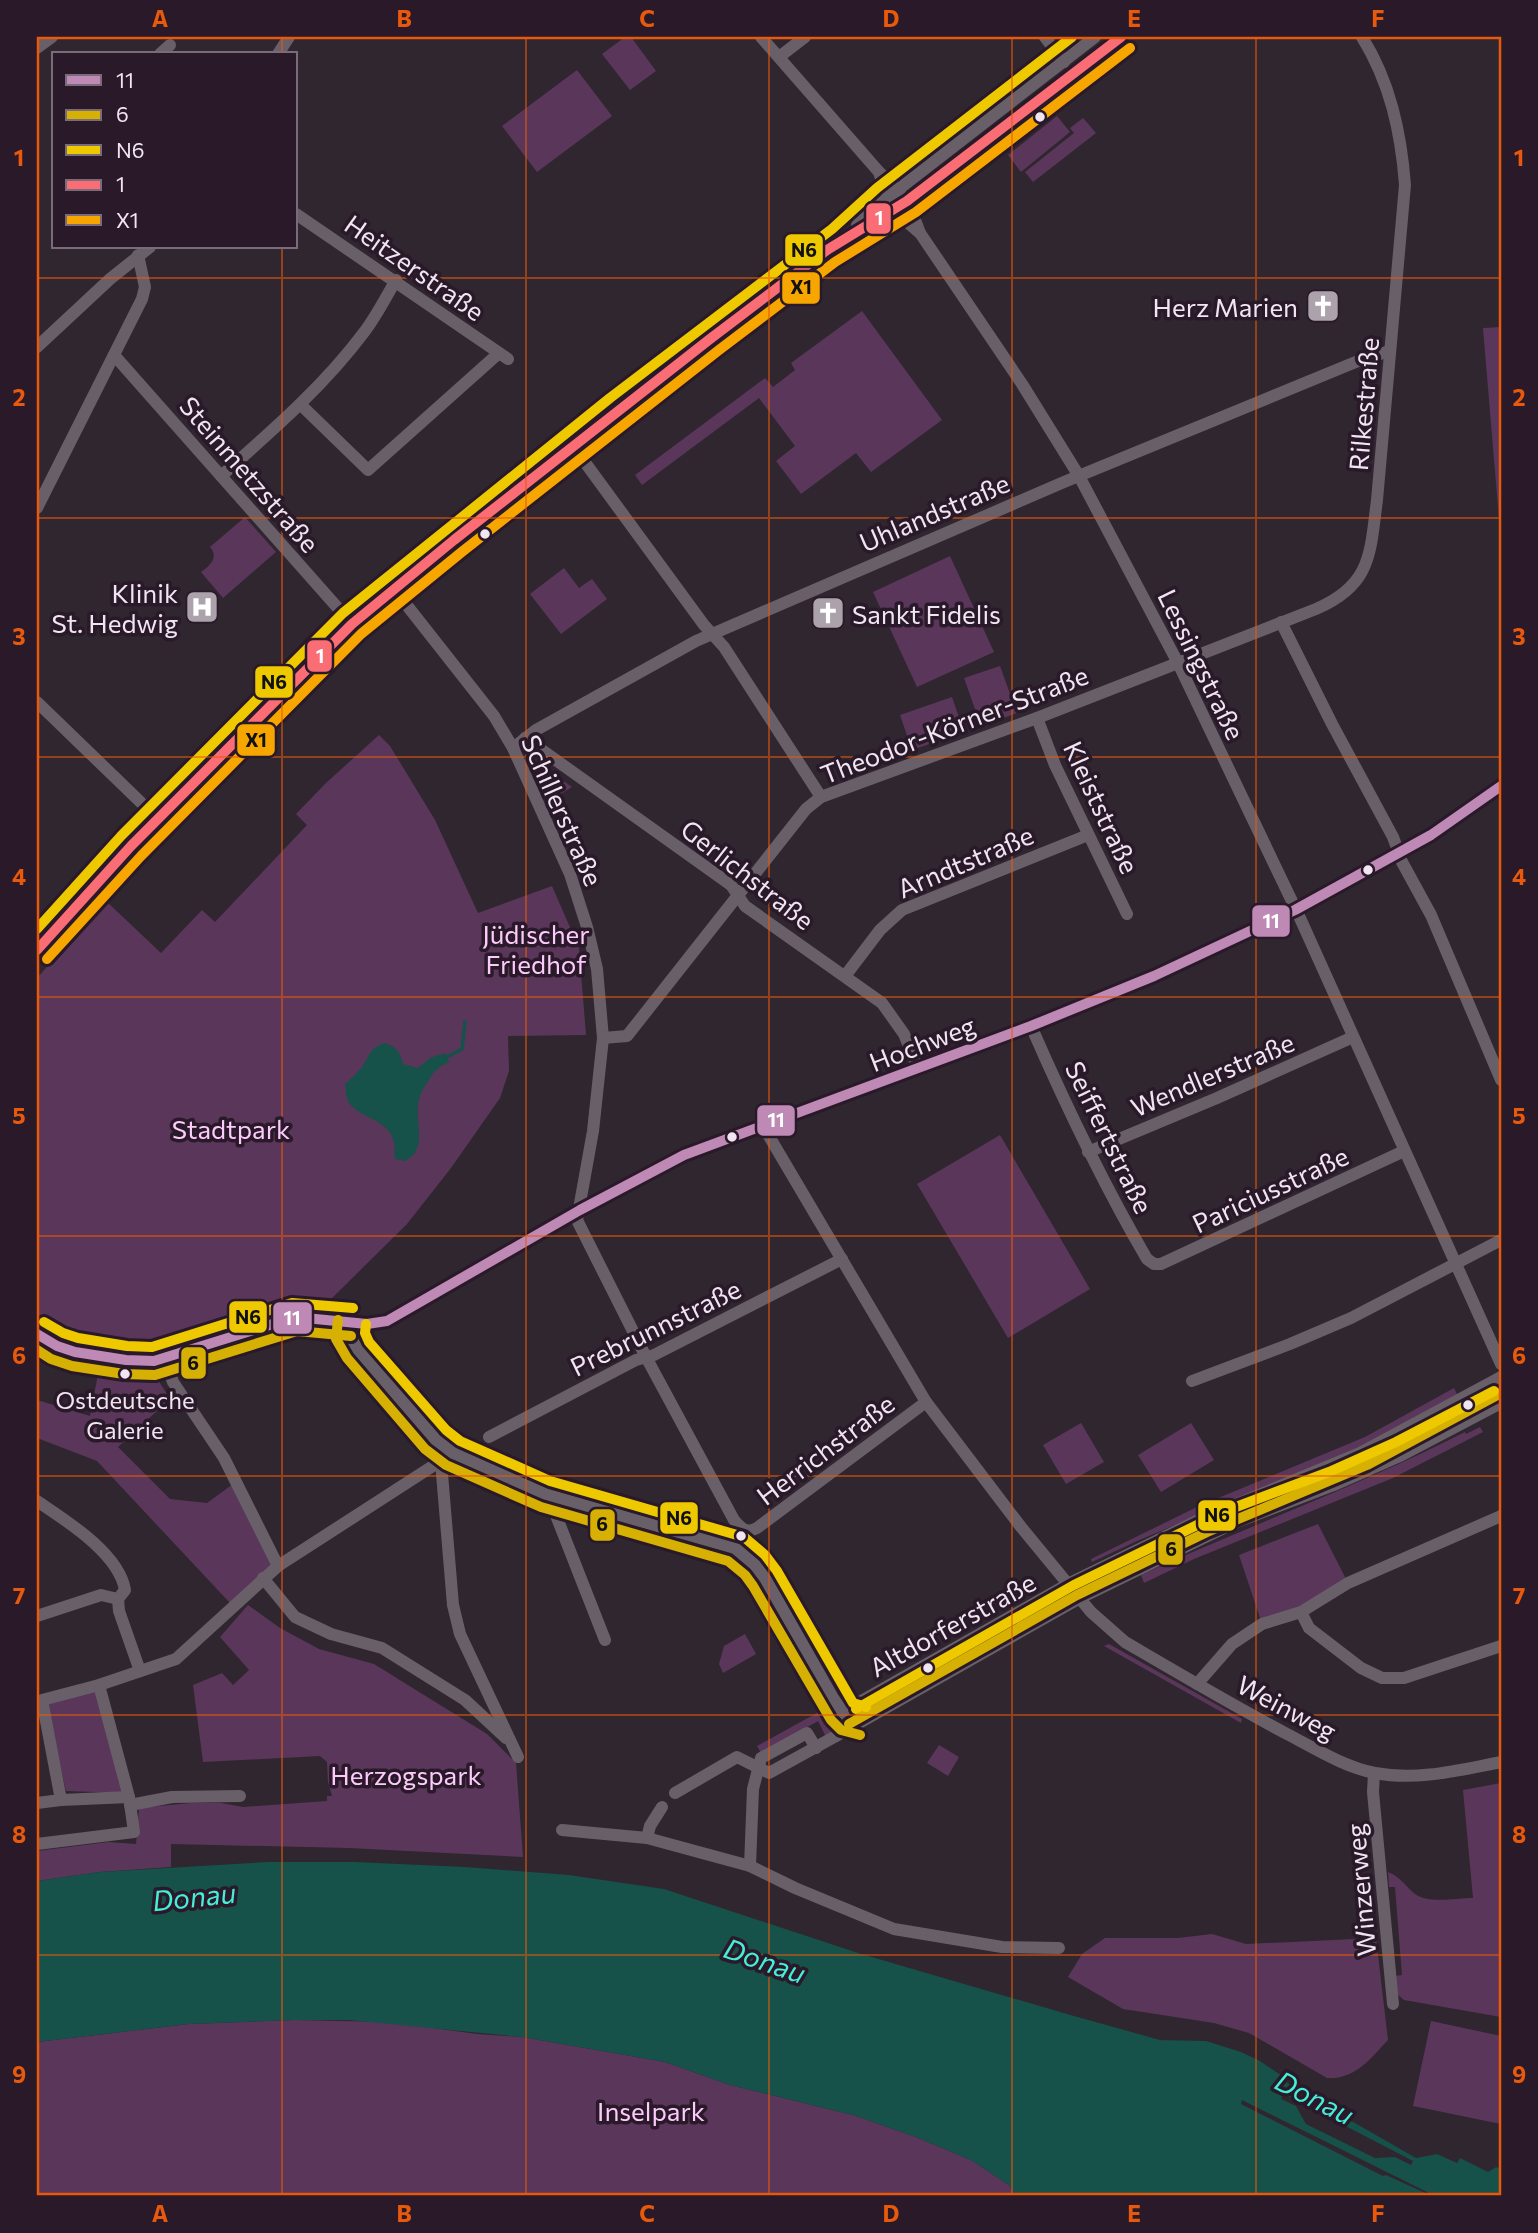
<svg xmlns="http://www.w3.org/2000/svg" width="1538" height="2233" font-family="Commissioner,sans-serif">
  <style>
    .green { fill: #5a375a }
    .water { fill: #16514a; fill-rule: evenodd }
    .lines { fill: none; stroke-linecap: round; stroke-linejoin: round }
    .stream { stroke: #16514a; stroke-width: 3.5 }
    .minor { stroke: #685f68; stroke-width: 12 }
    .bus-1-casing { stroke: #291929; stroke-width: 16 }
    .bus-2-casing { stroke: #291929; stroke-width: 16 }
    .bus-3-casing { stroke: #291929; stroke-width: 16 }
    .bus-4-casing { stroke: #291929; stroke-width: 16 }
    .bus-5-casing { stroke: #291929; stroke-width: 16 }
    .bus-1 { stroke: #be89b4; stroke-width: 10 }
    .bus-2 { stroke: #d6b003; stroke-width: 10 }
    .bus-3 { stroke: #eec900; stroke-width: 10 }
    .bus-4 { stroke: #fa6d75; stroke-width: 10 }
    .bus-5 { stroke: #f7a600; stroke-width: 10 }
    .grid { fill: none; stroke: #e8590c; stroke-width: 2; stroke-opacity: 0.55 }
    .bus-dot { fill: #f0e5f0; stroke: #291929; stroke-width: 2.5 }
    .labels { text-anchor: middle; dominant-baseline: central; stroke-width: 7; stroke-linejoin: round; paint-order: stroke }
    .bus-label { font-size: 24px; fill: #f0e5f0; stroke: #291929 }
    .street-label { font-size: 26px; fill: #f0e5f0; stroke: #291929 }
    .poi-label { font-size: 26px; fill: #f0e5f0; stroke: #291929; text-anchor: end }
    .park-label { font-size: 26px; fill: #fccbfb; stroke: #291929 }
    .water-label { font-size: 28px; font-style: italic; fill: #45eed8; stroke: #291929 }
    .line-badge { stroke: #291929; stroke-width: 2.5 }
    .badge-label { font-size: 19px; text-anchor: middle; font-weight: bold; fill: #fff }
    .pale-badge-label { font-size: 19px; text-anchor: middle; font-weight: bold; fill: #111 }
    .neatline { fill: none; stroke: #e8590c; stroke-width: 2.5 }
    .grid-label { font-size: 23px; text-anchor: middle; font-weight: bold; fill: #e8590c }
  </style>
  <rect width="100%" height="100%" fill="#2f262f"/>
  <g class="green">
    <path d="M625,37H631L656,71L630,90L602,54Z"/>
    <path d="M577,70L612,116L537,172L502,126Z"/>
    <path d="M1057,116L1070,132L1021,172L1008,155Z"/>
    <path d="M1083,118L1096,133L1033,182L1025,172L1074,133L1070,128Z"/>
    <path d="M862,311L942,420L871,472L856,453L801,494L776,461L795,446L759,398L642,485L635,475L765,378L773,387L795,370L791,363Z"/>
    <path d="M1501,327V543L1483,328Z"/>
    <path d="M245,517L276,552L223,598L201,572C210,566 219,557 210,547Z"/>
    <path d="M950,556L994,652L917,687L873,592Z"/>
    <path d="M564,568L579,588L592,579L607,599L561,634L530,594Z"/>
    <path d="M1000,666L1017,713L981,726L964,678Z"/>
    <path d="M952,697L964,732L912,750L900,715Z"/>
    <path d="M379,735L390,746L435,820L478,913L552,886L579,948L586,1035L508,1036L509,1071L500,1098L451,1168L407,1224L321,1309H287L156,1354L76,1345L37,1324V978L106,901L161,953L202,910L215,922L307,825L296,814L326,783Z"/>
    <path d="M545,768L572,787L548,802L538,773Z"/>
    <path d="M1000,1135L1090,1289L1008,1338L917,1184Z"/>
    <path d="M99,1369L153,1372L170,1399L118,1447L170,1499L207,1503L233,1484L275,1565L230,1603L97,1461L37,1438V1400L90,1416Z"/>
    <path d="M1454,1388L1457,1394L1378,1440L1137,1541L1092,1562L1091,1559L1199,1506L1365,1437Z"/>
    <path d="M1483,1396L1489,1406L1421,1441L1103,1581L1195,1530L1365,1460Z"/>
    <path d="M1081,1423L1104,1462L1066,1484L1043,1445Z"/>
    <path d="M1191,1423L1214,1460L1161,1492L1138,1455Z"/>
    <path d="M1480,1427L1483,1432L1393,1478L1194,1559L1144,1583L1141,1575C1248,1526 1359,1486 1465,1432L1466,1434Z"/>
    <path d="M1318,1524L1348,1583L1262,1624L1239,1555Z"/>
    <path d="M248,1605L280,1628L319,1649L374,1664L487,1734L516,1763L523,1857L349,1848L171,1844V1867L100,1872L37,1881V1851L108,1842L136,1844L139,1808L191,1803H221L243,1807L327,1801V1796H332L328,1782L327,1762L320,1756L203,1762L193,1685L222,1673L233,1685L249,1670L220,1637Z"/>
    <path d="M1047,1605L971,1654L870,1711L868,1707Z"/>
    <path d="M745,1634L756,1654L723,1673L719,1664L724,1646Z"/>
    <path d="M1109,1644L1242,1719L1241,1723L1104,1646Z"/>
    <path d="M97,1690L124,1793L66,1791L46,1703Z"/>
    <path d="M826,1708L837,1728L826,1737L818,1721L761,1753L757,1746Z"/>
    <path d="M939,1745L959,1757L948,1776L927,1763Z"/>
    <path d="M1501,1783V2017L1404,2000L1397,1994L1395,1976L1402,1975L1395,1887H1389L1388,1872C1401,1877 1405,1886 1415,1894C1428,1904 1457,1898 1473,1898L1463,1790Z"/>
    <path d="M1212,1934L1246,1944L1376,1938L1388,2040C1371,2058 1355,2080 1327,2078L1249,2033L1214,2023L1123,2009L1068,1977L1082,1954L1105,1938H1178Z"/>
    <path d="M294,2020L389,2022L477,2034L522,2037L665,2062L730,2085L853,2115L916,2137L971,2160L1009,2185L1016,2196H37V2042L189,2024Z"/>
    <path d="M1431,2021L1501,2036V2124L1413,2106Z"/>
  </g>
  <g class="water">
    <path d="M385,1043C397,1047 400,1052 403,1064L418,1068L430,1058L445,1053L449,1062C438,1067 435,1070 429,1080C425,1086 420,1093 419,1100C413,1121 430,1149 405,1161L395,1159C394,1153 395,1147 394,1142C388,1118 359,1119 348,1101C346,1097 346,1089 345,1084C351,1079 357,1073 362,1067C370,1055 370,1047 385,1043Z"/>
    <path d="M268,1862H355L465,1867L569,1875L664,1889L858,1953L1074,2016L1160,2040L1206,2041L1241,2052L1260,2061L1288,2080L1287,2083L1298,2089L1296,2094L1355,2123L1416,2158L1437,2154L1457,2163L1460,2158L1488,2172L1496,2167L1501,2169V2196H1435L1242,2100L1241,2104L1383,2176L1386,2175L1432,2196H1016L1009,2185L971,2160L916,2137L853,2115L730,2085L665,2062L522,2037L348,2020H294L189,2024L37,2042V1881L100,1872ZM1283,2094H1284L1413,2161L1411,2165L1395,2157L1375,2158L1306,2124L1296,2106L1281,2099Z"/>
  </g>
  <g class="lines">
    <path class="stream" d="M447,1057L462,1049L465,1022"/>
    <g class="minor">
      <path d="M761,37L879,172C902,192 910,205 920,233L1022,384L1079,476L1178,663L1300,918L1501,1364"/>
      <path d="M1045,37L1064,62"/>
      <path d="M37,48L52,37"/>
      <path d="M160,54L170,45"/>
      <path d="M278,54L289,37"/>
      <path d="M779,57L805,37"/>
      <path d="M879,172C888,205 893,211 920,233"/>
      <path d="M296,214L508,359"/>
      <path d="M857,225L886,199L1095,37"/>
      <path d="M37,347L110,279L150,247"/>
      <path d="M114,355L352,624"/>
      <path d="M301,405L368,470L499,353"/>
      <path d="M573,446L704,625L724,647L821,797"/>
      <path d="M221,476C273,430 324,386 365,331C377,315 386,297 396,280"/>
      <path d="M37,508L142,299L145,287L138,255"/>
      <path d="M394,589L494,716L513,748L570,874L587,927L597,969L603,1038L593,1131L577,1220L646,1357L734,1520C741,1528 746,1534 757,1528L926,1402"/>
      <path d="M1281,622L1332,724L1393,837L1402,862L1431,915L1501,1080"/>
      <path d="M37,702L158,819"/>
      <path d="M1037,718L1055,765L1127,914"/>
      <path d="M525,738L731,885L745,906L882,1003L904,1034L918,1068"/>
      <path d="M513,748L536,730L696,641L1064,482L1363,359L1390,351"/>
      <path d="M37,950L131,846L352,624L454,540L710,339L827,250L907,201L1121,37"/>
      <path d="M845,976L880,930L902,910L1088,835"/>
      <path d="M1031,1026C1066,1106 1103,1184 1147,1259L1154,1264H1161L1404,1151"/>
      <path d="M603,1038L627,1036L806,809L821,797L1037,718L1316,609C1372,585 1370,553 1377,500L1405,185C1401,132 1390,82 1362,37"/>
      <path d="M763,1126L926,1402L1021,1527L1091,1612L1125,1642C1178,1673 1232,1705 1287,1734C1314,1748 1344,1767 1375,1773C1418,1781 1459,1770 1501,1762"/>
      <path d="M1088,1152L1217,1098L1353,1037"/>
      <path d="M352,1322L350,1336L358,1350L436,1440L453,1453L545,1494L735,1548L755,1565L765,1578L833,1698L846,1716"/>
      <path d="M37,1334L57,1346L75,1352L126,1360L154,1361L295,1317L367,1324L387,1321L580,1210L684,1155L1031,1026L1154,976L1295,910L1431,835L1501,786"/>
      <path d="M165,1359L173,1382L224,1458L278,1566"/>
      <path d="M1192,1381L1290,1344L1351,1318L1501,1240"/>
      <path d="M489,1437L636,1360L654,1355L842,1259"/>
      <path d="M441,1462L453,1605L460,1634L518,1757"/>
      <path d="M548,1495L605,1640"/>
      <path d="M37,1501C65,1520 119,1553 125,1590L118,1599"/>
      <path d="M263,1578L295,1617L331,1634L382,1648L465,1700L506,1738"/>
      <path d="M118,1599L119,1611L140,1671"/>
      <path d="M1301,1612L1309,1628L1361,1668L1382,1678H1404L1501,1646"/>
      <path d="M37,1616L101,1595L118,1599"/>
      <path d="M1197,1684L1232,1644L1262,1624L1301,1612L1348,1583L1501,1516"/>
      <path d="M842,1712L1070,1583L1201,1519L1360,1453L1501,1377"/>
      <path d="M836,1736L1080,1598L1234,1523L1334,1485L1402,1455L1501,1403"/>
      <path d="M1374,1773L1373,1792L1393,2004"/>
      <path d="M675,1793L737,1757L769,1773L836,1736L840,1729"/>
      <path d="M129,1797L61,1800L42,1700L99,1685L176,1659L278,1566L453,1453"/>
      <path d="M37,1803L61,1800"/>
      <path d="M130,1805L172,1797L240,1796"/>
      <path d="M562,1830L647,1838L750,1866L795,1888L894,1929L1002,1947L1059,1948"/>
      <path d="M647,1838L650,1826L662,1807"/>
      <path d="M37,1844L134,1832L129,1797L99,1685"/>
      <path d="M750,1866L753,1789L761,1758L807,1733L816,1748"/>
    </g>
    <defs>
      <path id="bus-1" d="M37,1334L57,1346L75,1352L126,1360L154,1361L295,1317L367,1324L387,1321L580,1210L684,1155L1031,1026L1154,976L1295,910L1431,835L1501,786"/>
      <g id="bus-2">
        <path d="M338,1320L336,1339L347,1358L425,1449L446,1465L541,1507L728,1561L745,1575L753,1586L831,1720L841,1730L860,1735"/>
        <path d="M37,1350L51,1359L72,1366L124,1374L155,1375L297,1331L351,1336"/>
        <path d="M849,1724L1077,1595L1207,1532L1367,1465L1501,1393"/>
      </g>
      <g id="bus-3">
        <path d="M37,929L121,836L343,613L610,398L832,229L877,188L1072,37"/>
        <path d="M44,1322L63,1333L78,1338L127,1346L152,1347L292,1303L353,1308"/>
        <path d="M366,1324L365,1333L369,1342L446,1430L460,1441L550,1481L744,1537L765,1555L777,1571L853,1703L866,1707"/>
        <path d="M856,1709L1074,1585L1228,1510L1329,1472L1396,1442L1494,1391"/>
      </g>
      <path id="bus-4" d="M37,950L131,846L352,624L454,540L710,339L827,250L907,201L1121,37"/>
      <path id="bus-5" d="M47,959L141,856L361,634L463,551L719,350L835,262L916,212L1130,48"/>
    </defs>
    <use href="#bus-1" class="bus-1-casing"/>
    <use href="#bus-2" class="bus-2-casing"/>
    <use href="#bus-3" class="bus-3-casing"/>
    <use href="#bus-4" class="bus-4-casing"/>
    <use href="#bus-5" class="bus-5-casing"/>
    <use href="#bus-1" class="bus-1"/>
    <use href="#bus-2" class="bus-2"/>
    <use href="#bus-3" class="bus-3"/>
    <use href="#bus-4" class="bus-4"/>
    <use href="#bus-5" class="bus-5"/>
  </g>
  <path class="grid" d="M282,37V54M526,37V2196M769,37V2196M1012,37V2196M1256,37V2196M282,247V2196M37,278H1501M37,518H1501M37,757H1501M37,997H1501M37,1236H1501M37,1476H1501M37,1715H1501M37,1955H1501"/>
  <defs>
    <symbol id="church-square" viewBox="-11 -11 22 22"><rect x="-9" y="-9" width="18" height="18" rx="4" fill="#aca2ac" stroke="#291929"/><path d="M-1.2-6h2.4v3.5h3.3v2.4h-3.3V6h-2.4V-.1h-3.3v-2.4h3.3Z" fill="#fff"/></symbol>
    <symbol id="hospital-square" viewBox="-11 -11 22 22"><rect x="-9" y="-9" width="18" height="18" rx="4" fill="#aca2ac" stroke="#291929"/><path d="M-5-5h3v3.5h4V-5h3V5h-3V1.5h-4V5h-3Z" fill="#fff"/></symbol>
  </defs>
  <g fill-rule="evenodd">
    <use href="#church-square" x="1304" y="287" width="38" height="38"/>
    <use href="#hospital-square" x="183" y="588" width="38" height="38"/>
    <use href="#church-square" x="809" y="594" width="38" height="38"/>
  </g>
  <g class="bus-dot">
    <circle cx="1040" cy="117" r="6"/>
    <circle cx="485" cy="534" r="6"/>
    <circle cx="1368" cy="870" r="6"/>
    <circle cx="732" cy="1137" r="6"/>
    <circle cx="125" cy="1374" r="6"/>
    <circle cx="1468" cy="1405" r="6"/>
    <circle cx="741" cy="1536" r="6"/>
    <circle cx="928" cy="1668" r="6"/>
  </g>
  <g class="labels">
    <g class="bus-label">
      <text x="125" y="1399">Ostdeutsche<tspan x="125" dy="30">Galerie</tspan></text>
    </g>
    <g class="street-label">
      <text transform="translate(415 267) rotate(35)">Heitzerstraße</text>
      <text transform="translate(1363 404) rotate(-85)">Rilkestraße</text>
      <text transform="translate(250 474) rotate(49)">Steinmetzstraße</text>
      <text transform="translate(934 512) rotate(-23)">Uhlandstraße</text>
      <text transform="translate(1202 664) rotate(64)">Lessingstraße</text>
      <text transform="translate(954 724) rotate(-21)">Theodor-Körner-Straße</text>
      <text transform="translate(1102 807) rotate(65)">Kleiststraße</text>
      <text transform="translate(563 810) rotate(66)">Schillerstraße</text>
      <text transform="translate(965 861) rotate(-23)">Arndtstraße</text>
      <text transform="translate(748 874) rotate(38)">Gerlichstraße</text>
      <text transform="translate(922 1043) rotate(-21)">Hochweg</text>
      <text transform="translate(1212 1074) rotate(-23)">Wendlerstraße</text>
      <text transform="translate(1110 1137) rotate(64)">Seiffertstraße</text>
      <text transform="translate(1270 1189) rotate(-25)">Pariciusstraße</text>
      <text transform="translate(655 1327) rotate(-26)">Prebrunnstraße</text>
      <text transform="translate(825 1449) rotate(-37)">Herrichstraße</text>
      <text transform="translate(952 1624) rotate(-29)">Altdorferstraße</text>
      <text transform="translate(1287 1707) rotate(28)">Weinweg</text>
      <text transform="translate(1360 1890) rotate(-95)">Winzerweg</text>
    </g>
    <g class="poi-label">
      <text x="1298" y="306">Herz Marien</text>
      <text x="178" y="592">Klinik<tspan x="178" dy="30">St. Hedwig</tspan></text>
      <text x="852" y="613" text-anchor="start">Sankt Fidelis</text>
    </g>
    <g class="park-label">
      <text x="536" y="933">Jüdischer<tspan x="536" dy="30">Friedhof</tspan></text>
      <text x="231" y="1128">Stadtpark</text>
      <text x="406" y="1774">Herzogspark</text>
      <text x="651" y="2110">Inselpark</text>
    </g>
    <g class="water-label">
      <text transform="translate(194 1896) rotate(-6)">Donau</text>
      <text transform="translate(765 1960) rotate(19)">Donau</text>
      <text transform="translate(1315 2097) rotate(27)">Donau</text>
    </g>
  </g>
  <g class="line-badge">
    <rect x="865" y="202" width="27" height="33" rx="7" fill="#fa6d75"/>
    <rect x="784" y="233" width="40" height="34" rx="7" fill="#eec900"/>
    <rect x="781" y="271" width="40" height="34" rx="7" fill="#f7a600"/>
    <rect x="306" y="639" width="27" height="34" rx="7" fill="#fa6d75"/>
    <rect x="254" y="665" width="40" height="34" rx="7" fill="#eec900"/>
    <rect x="236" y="723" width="40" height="34" rx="7" fill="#f7a600"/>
    <rect x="1251" y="904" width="40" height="34" rx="7" fill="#be89b4"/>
    <rect x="756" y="1104" width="40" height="33" rx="7" fill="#be89b4"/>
    <rect x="228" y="1300" width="40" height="34" rx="7" fill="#eec900"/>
    <rect x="272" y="1301" width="41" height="34" rx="7" fill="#be89b4"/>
    <rect x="180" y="1346" width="27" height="34" rx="7" fill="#d6b003"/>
    <rect x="1197" y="1499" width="40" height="33" rx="7" fill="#eec900"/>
    <rect x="659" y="1501" width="40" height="34" rx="7" fill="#eec900"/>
    <rect x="589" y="1508" width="27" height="34" rx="7" fill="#d6b003"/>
    <rect x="1157" y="1533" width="27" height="33" rx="7" fill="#d6b003"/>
  </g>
  <g class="badge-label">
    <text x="879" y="225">1</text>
    <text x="320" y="663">1</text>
    <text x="1271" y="928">11</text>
    <text x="776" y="1127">11</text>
    <text x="292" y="1325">11</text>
  </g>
  <g class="pale-badge-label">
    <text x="804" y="257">N6</text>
    <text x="801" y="294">X1</text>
    <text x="274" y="689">N6</text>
    <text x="256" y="747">X1</text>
    <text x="248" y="1324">N6</text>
    <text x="193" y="1370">6</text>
    <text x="1217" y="1522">N6</text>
    <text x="679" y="1525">N6</text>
    <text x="602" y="1531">6</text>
    <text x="1171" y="1556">6</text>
  </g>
  <rect width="1538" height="2233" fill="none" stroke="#291929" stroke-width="77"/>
  <rect x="52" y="52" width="245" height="196" fill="#291929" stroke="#796b79" stroke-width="2"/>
  <rect x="66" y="75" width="35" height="10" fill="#be89b4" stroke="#796b79" stroke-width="2"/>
  <text x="116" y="88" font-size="21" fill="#f0e5f0">11</text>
  <rect x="66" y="110" width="35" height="10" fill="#d6b003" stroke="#796b79" stroke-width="2"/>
  <text x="116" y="122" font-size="21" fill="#f0e5f0">6</text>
  <rect x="66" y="145" width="35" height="10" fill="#eec900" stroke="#796b79" stroke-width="2"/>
  <text x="116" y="158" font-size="21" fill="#f0e5f0">N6</text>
  <rect x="66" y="180" width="35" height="10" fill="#fa6d75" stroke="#796b79" stroke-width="2"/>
  <text x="116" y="192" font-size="21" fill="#f0e5f0">1</text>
  <rect x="66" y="215" width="35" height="10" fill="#f7a600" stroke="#796b79" stroke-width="2"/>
  <text x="116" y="228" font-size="21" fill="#f0e5f0">X1</text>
  <rect x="38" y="38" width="1462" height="2156" class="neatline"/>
  <g class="grid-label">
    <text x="160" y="27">A</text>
    <text x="404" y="27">B</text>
    <text x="647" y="27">C</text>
    <text x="891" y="27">D</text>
    <text x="1134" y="27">E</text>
    <text x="1378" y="27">F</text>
    <text x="19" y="166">1</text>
    <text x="1519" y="166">1</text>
    <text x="19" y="406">2</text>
    <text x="1519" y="406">2</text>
    <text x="19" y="645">3</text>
    <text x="1519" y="645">3</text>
    <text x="19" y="885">4</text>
    <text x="1519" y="885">4</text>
    <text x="19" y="1124">5</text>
    <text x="1519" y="1124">5</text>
    <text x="19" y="1364">6</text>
    <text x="1519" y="1364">6</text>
    <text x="19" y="1604">7</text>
    <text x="1519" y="1604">7</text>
    <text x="19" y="1843">8</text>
    <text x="1519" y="1843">8</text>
    <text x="19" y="2083">9</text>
    <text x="1519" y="2083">9</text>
    <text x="160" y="2222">A</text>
    <text x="404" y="2222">B</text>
    <text x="647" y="2222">C</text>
    <text x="891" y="2222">D</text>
    <text x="1134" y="2222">E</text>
    <text x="1378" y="2222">F</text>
  </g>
</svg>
